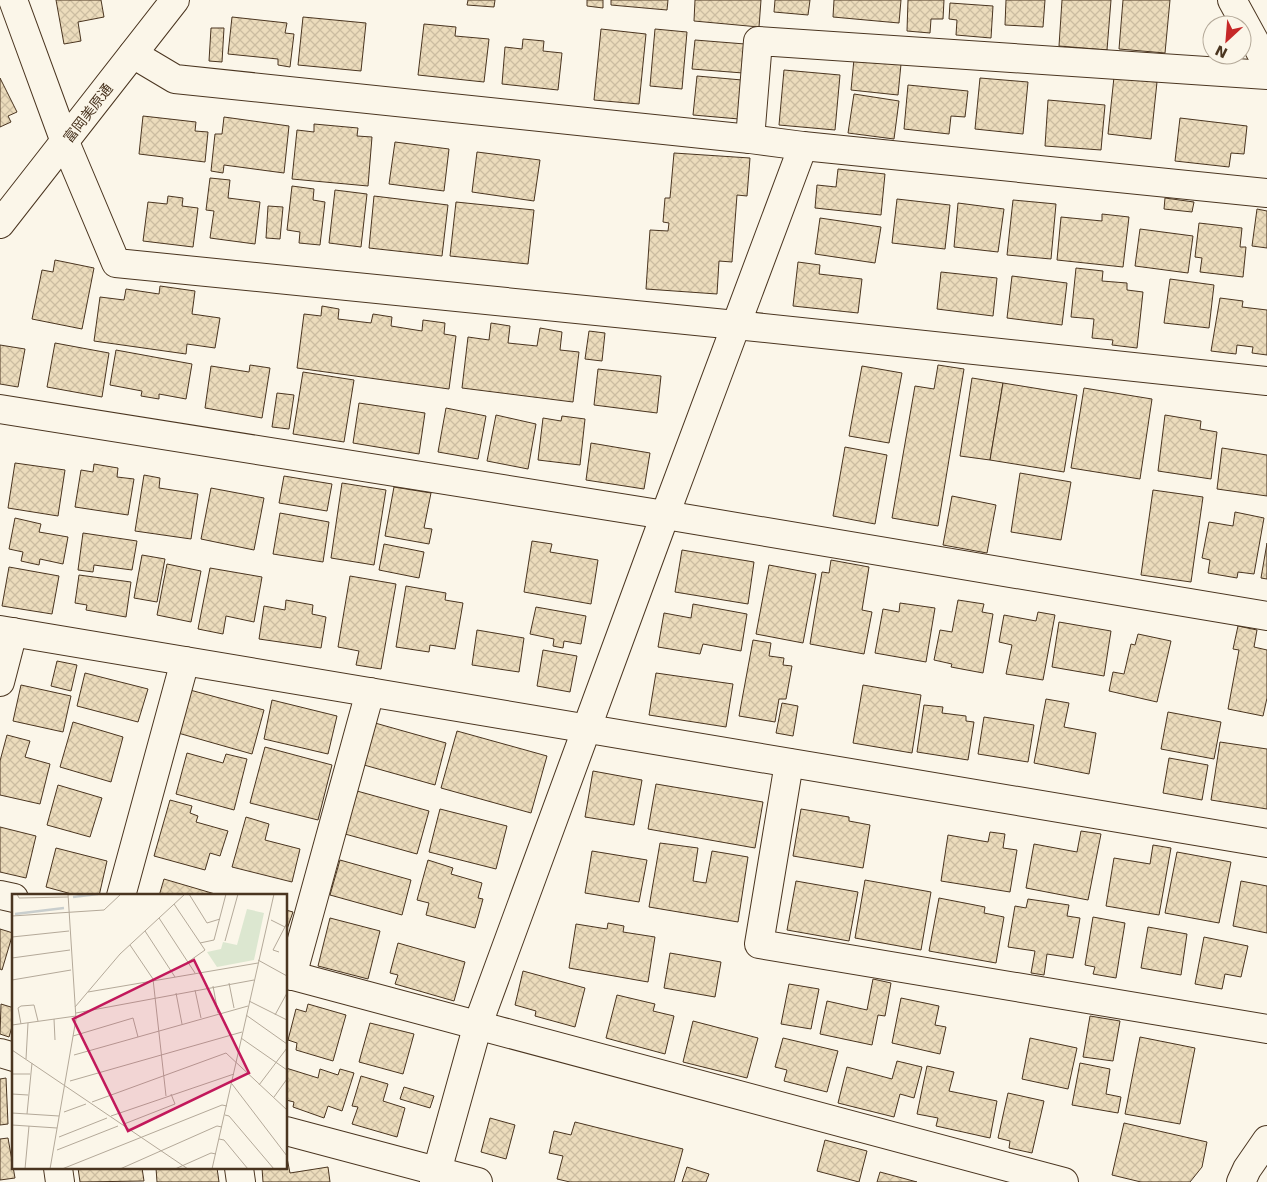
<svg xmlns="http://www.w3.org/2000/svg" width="1267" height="1182" font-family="'DejaVu Sans','Noto Sans JP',sans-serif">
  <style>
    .building { fill: url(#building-cross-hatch); stroke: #4a3520 }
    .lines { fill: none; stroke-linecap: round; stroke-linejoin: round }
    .minor-casing { stroke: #4a3520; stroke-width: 30 }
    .minor { stroke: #fbf6e9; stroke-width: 28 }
    .labels { text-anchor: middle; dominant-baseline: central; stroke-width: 4; stroke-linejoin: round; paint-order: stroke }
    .street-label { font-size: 14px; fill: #4a3520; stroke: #fbf6e9 }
    .inset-river { fill: none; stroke: #c9cecd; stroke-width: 2.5 }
    .inset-road { fill: none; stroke: #b4a999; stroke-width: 1 }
    .view { fill: #c2185b; fill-opacity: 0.15; stroke: #c2185b; stroke-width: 2.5 }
    .inset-edge { fill: none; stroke: #4a3520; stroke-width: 2.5 }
  </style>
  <defs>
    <pattern id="building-cross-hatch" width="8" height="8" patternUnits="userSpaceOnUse" patternTransform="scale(1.25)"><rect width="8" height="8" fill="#ecdcbc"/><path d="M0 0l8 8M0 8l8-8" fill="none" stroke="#ccbda1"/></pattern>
  </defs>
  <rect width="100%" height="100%" fill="#fbf6e9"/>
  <g class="building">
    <path d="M56,0H101L104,17L78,22L81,41L64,44Z"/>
    <path d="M468,0H495L494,7L467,5Z"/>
    <path d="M587,0H603V8L587,6Z"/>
    <path d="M611,0H668L667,10L611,5Z"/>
    <path d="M695,0H761L759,27L694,21Z"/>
    <path d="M775,0H810L808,15L774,12Z"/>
    <path d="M834,0H901L899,23L833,17Z"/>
    <path d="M908,0H944L943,19H931L930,33L907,31Z"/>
    <path d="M1006,0H1045L1043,27L1005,25Z"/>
    <path d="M1062,0H1111L1107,50L1059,46Z"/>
    <path d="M1123,0H1170L1165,53L1119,49Z"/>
    <path d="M950,3L993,6L991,38L956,35L957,20L949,19Z"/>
    <path d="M232,17L287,23L285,33L294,34L290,67L278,65V59L228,54Z"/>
    <path d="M303,17L366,23L361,71L298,65Z"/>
    <path d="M424,24L456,27L455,36L489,39L484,82L418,75Z"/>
    <path d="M211,28H224L222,62L209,61Z"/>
    <path d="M601,29L646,34L639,104L594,100Z"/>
    <path d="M655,29L687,32L682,89L650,86Z"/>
    <path d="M523,39L544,41L543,51L562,53L558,90L502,84L505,47L522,49Z"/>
    <path d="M695,40L745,44L743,73L692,69Z"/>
    <path d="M854,59L901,64L898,95L851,90Z"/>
    <path d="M784,70L840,75L835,130L779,125Z"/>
    <path d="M697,76L742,80L739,119L693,115Z"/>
    <path d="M1114,77L1157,82L1151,139L1108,134Z"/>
    <path d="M0,78L17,112L8,116L11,122L0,127Z"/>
    <path d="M980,78L1028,82L1023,134L975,129Z"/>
    <path d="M908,85L968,91L965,117L951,116L949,134L904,129Z"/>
    <path d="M854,94L899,101L894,139L848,133Z"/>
    <path d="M1048,100L1105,105L1101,150L1045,146Z"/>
    <path d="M143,116L196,122L195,131L208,132L205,162L139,154Z"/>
    <path d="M224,117L289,126L284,173L224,165L223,173L211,171L215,134H222Z"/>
    <path d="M1180,118L1247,126L1244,154L1231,153L1229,167L1175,161Z"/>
    <path d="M314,124L358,128L357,136L372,137L368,186L292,179L297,130L314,132Z"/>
    <path d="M395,142L449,149L444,191L389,184Z"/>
    <path d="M477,152L540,160L534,201L472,192Z"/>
    <path d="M674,153L750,158L747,196L737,195L732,262L719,261L717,294L646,289L650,230L668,231L669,223L663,222L665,198H670Z"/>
    <path d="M838,169L885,174L881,215L815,208L817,185L836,187Z"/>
    <path d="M210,178L230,180L228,198L260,202L255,244L210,238L214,211L206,210Z"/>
    <path d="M292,186L314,189L313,200L325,202L320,245L299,243L300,232L287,230Z"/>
    <path d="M335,190L367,194L361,247L329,243Z"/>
    <path d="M168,196L183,198L182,206L198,208L193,247L143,241L148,202L167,204Z"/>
    <path d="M374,196L448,205L442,256L369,248Z"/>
    <path d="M1165,198L1194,202L1192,212L1164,209Z"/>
    <path d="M897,199L950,205L945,249L892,243Z"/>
    <path d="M1013,200L1056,204L1051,259L1007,255Z"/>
    <path d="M456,202L534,210L528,264L450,256Z"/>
    <path d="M958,203L1004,209L998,252L954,247Z"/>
    <path d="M268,206L283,207L280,239L266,238Z"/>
    <path d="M1257,209L1267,211V248L1252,246Z"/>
    <path d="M1102,214L1129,217L1123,267L1057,260L1061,217L1102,221Z"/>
    <path d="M820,218L881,227L875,263L815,254Z"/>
    <path d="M1199,223L1242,228L1240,247H1246L1243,277L1200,272L1202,258L1195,257Z"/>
    <path d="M1140,229L1193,236L1188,273L1135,266Z"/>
    <path d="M55,260L94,268L82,329L32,319L42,270L53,272Z"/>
    <path d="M798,262L820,265L819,274L862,279L858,313L793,306Z"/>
    <path d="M1076,268L1103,271L1102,281L1127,283V290L1143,292L1137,348L1112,345L1113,340L1092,338L1094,319L1071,317Z"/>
    <path d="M941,272L997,278L993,316L937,309Z"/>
    <path d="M1012,276L1067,283L1062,325L1007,318Z"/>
    <path d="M1170,279L1214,285L1209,328L1164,323Z"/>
    <path d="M160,286L195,291L192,314L220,318L215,348L187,344L186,354L94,341L100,297L124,300L126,289L159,294Z"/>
    <path d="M1220,298L1243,301L1242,307L1267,310V355L1252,353L1253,347L1237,345L1236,354L1211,351Z"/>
    <path d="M322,306L339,309L338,319L371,323L373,314L392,317L391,326L422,331L423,320L445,323L444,334L456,336L449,389L297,368L304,314L321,316Z"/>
    <path d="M491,323L510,326L508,343L537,346L540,328L562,332L560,350L579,352L573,402L462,388L468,337L489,340Z"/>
    <path d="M589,331L605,333L602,361L585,359Z"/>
    <path d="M55,343L109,353L102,397L47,387Z"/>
    <path d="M0,345L25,349L18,387L0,384Z"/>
    <path d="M116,350L192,364L186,399L159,394V399L141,396L142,391L110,385Z"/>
    <path d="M250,365L270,368L262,418L205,408L211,366L249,372Z"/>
    <path d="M938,365L964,369L938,526L892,518L915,386L934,389Z"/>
    <path d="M862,366L902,373L889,443L849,436Z"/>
    <path d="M598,369L661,376L657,413L594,405Z"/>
    <path d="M303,372L354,380L344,442L293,434Z"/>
    <path d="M972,378L1003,383L990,460L960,456Z"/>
    <path d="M1003,383L1077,395L1064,472L990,460Z"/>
    <path d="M1084,388L1152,399L1140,479L1071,468Z"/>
    <path d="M277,393L294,395L289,429L272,427Z"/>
    <path d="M359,403L425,413L419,454L353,443Z"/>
    <path d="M446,408L486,416L478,459L438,452Z"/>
    <path d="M496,415L536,424L528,469L487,461Z"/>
    <path d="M1165,415L1201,421L1200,429L1217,432L1211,479L1158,471Z"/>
    <path d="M562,416L585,419L580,465L538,460L543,418L561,421Z"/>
    <path d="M591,443L650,453L644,489L586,480Z"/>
    <path d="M845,447L887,455L875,524L833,516Z"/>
    <path d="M1222,448L1267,455V496L1217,489Z"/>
    <path d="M15,463L65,470L58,516L8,508Z"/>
    <path d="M94,464L118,468L117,477L134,479L128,515L75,507L81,470L93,472Z"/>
    <path d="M1020,473L1071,482L1061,540L1011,532Z"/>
    <path d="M144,475L160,478L159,488L198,494L191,539L135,531Z"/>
    <path d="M284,476L332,484L327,511L279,503Z"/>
    <path d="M342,483L386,490L374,565L331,558Z"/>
    <path d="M394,487L431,493L424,528L432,529L429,544L385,536Z"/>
    <path d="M211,488L264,498L254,550L201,539Z"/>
    <path d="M1153,490L1203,497L1191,582L1141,575Z"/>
    <path d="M952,496L996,505L987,553L943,545Z"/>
    <path d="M1235,512L1264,518L1254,574L1238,572L1237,578L1208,573L1210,560L1202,558L1209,522L1233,526Z"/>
    <path d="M280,513L329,522L323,562L273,554Z"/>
    <path d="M15,518L41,524L39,532L68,537L63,564L40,559L39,565L21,561L23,552L9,549Z"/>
    <path d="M83,533L137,541L132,570L94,565L93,572L78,570Z"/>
    <path d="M532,541L552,544L550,552L598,560L591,604L524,592Z"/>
    <path d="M1267,543V579L1261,578Z"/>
    <path d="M384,544L424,552L419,578L379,570Z"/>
    <path d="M682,550L754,562L748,604L675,592Z"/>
    <path d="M142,555L165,559L157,602L134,598Z"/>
    <path d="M831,560L869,567L862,610L872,612L864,654L810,644L822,572L829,573Z"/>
    <path d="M167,564L201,571L191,622L157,615Z"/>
    <path d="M769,565L816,574L803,643L756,634Z"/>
    <path d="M9,567L59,576L52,614L2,606Z"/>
    <path d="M210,568L262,577L254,622L226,616L223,634L198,629Z"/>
    <path d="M79,575L131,582L126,617L86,610L87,605L75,603Z"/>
    <path d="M350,576L396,584L381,669L356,665L359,651L338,647Z"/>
    <path d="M406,586L446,593L445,600L463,603L455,649L430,645L429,652L396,647Z"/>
    <path d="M286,600L313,605L312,614L326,617L321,648L259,639L264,606L285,610Z"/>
    <path d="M958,600L984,604L982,612L993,614L983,673L951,667L952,664L934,660L940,630L952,632Z"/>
    <path d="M900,603L935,608L926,662L875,653L883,609L899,612Z"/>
    <path d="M693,604L747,614L741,651L703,644L700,654L658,647L664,613L691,618Z"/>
    <path d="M536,607L586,616L581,644L564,641L563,648L553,646L554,639L530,634Z"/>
    <path d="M1038,612L1055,615L1043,680L1006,674L1012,645L999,642L1004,615L1036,621Z"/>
    <path d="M1059,622L1111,631L1104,676L1052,667Z"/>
    <path d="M1238,626L1257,630L1254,647L1267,650V698L1263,716L1228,709L1239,650L1233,649Z"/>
    <path d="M477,630L524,638L519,672L472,665Z"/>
    <path d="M1138,634L1171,641L1157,702L1109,691L1113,672L1124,674L1131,644L1135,645Z"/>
    <path d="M753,640L771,643L769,656L784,658L783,665L792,666L786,699H779L775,722L739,716Z"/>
    <path d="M543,650L577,656L570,692L537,686Z"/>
    <path d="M57,661L77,665L71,691L51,686Z"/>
    <path d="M85,673L148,689L138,722L77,706Z"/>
    <path d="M656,673L733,684L726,727L649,715Z"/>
    <path d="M21,685L71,696L63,732L13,721Z"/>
    <path d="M863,685L921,695L912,753L853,743Z"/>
    <path d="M190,690L264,710L252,754L178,733Z"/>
    <path d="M1046,699L1069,703L1064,727L1096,733L1089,774L1034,763Z"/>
    <path d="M272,700L337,716L328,754L264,739Z"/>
    <path d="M782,703L798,706L793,736L776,733Z"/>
    <path d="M924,705L943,707L942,713L966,716V721L974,722L968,760L917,752Z"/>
    <path d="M1168,712L1221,722L1214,759L1161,749Z"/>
    <path d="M984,717L1034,725L1028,762L978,754Z"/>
    <path d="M73,722L123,737L111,782L60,767Z"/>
    <path d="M375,723L446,743L435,785L364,765Z"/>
    <path d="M457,731L547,756L531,813L441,788Z"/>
    <path d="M7,735L30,741L25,757L50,764L40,804L0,795V761Z"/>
    <path d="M1220,742L1267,749V809L1211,800Z"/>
    <path d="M265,747L332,765L318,820L250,803Z"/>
    <path d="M187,753L223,763L226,754L247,759L234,810L176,794Z"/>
    <path d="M1169,758L1208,765L1202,800L1163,793Z"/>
    <path d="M593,771L642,780L634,825L585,817Z"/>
    <path d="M656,784L763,802L755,848L648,829Z"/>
    <path d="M58,785L102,798L90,837L47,825Z"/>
    <path d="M357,791L429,811L417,854L345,834Z"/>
    <path d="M170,800L192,806L190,813L198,816L196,822L228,831L220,856L210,853L205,870L154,856Z"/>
    <path d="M440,809L507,826L496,869L429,852Z"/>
    <path d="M801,809L849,817V821L870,825L863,868L793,856Z"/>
    <path d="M246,817L269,824L265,840L300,849L292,882L232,867Z"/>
    <path d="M0,827L36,836L26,878L0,872Z"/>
    <path d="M1081,831L1101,834L1088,900L1026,888L1034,844L1077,852Z"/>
    <path d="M990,832L1005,834L1003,848L1017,850L1010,892L941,881L948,835L988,842Z"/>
    <path d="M660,843L698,848L693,881L706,883L712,851L748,857L738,922L649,907Z"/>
    <path d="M1153,845L1171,848L1159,915L1106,906L1114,858L1150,864Z"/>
    <path d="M56,848L107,861L99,896H79L46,887Z"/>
    <path d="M592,851L647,860L639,902L585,893Z"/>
    <path d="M1177,852L1231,862L1219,923L1165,913Z"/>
    <path d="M340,860L411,880L402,915L330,895Z"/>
    <path d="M428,860L453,868L451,874L482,883L478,898L483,899L475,928L426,915L429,903L417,900Z"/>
    <path d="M164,879L215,894L214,896H159Z"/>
    <path d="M865,880L931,892L921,950L855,938Z"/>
    <path d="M796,881L858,892L849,941L787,930Z"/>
    <path d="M1241,881L1267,886V933L1233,926Z"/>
    <path d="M939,898L985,907L984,913L1004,917L996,963L929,951Z"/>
    <path d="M1028,899L1069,905L1067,916L1080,918L1073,958L1047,954L1044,975L1031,973L1035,951L1008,947L1015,906L1026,908Z"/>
    <path d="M286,910L293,912L286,932Z"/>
    <path d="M1093,917L1125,923L1116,978L1093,974L1095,967L1085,965Z"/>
    <path d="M330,918L380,931L368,979L318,966Z"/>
    <path d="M608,923L624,926L623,932L655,937L648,982L569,968L576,924L607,929Z"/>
    <path d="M1148,927L1187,934L1181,975L1141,968Z"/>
    <path d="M0,929L13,933L2,970L0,969Z"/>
    <path d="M1204,937L1248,946L1241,977L1225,974L1222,989L1195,984Z"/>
    <path d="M398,943L465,962L454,1001L395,984L398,975L390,973Z"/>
    <path d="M670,953L721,962L715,997L664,988Z"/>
    <path d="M523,971L585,988L575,1027L535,1016L536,1011L515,1005Z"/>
    <path d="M873,979L891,983L885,1016L878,1015L872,1045L820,1034L827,1001L867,1010Z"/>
    <path d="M789,984L819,989L811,1029L781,1024Z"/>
    <path d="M617,995L655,1004L653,1011L674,1016L665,1054L606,1038Z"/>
    <path d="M901,998L939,1006L935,1025L946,1027L940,1054L892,1043Z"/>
    <path d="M1,1004L14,1008V1020L9,1037L0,1034Z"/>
    <path d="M308,1004L346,1015L333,1061L296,1050L297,1043L288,1040L296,1009L306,1012Z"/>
    <path d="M1090,1016L1120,1021L1113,1061L1083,1057Z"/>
    <path d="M693,1021L758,1038L747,1078L683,1062Z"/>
    <path d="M370,1023L414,1034L403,1074L359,1062Z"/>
    <path d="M1140,1037L1195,1048L1180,1124L1125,1114Z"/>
    <path d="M783,1038L838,1051L827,1092L784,1081L787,1070L775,1067Z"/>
    <path d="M1030,1038L1077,1048L1068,1089L1022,1079Z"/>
    <path d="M897,1061L922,1067L914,1098L900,1094L894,1117L838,1103L847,1067L892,1079Z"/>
    <path d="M1080,1063L1110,1069L1106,1094L1121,1097L1118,1113L1072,1105Z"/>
    <path d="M927,1066L954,1072L949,1091L997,1101L990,1138L936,1126L938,1118L917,1114Z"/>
    <path d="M286,1068L318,1078L320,1069L338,1075L340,1069L354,1073L342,1111L328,1106L324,1118L293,1107L294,1102L286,1100Z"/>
    <path d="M361,1076L388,1084L383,1101L405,1108L397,1137L352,1124L358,1107L352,1106Z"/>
    <path d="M6,1078L8,1124L0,1125V1079Z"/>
    <path d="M404,1087L434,1096L430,1108L400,1099Z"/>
    <path d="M1008,1093L1044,1101L1032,1153L1009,1148L1010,1141L998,1138Z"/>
    <path d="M490,1118L515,1125L506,1159L481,1152Z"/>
    <path d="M575,1122L683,1149L674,1182H570L557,1179L563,1156L549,1153L554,1131L571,1135Z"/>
    <path d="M1124,1123L1207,1142L1202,1167L1190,1182H1141L1112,1175Z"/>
    <path d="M8,1138L15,1178L0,1180V1139Z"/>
    <path d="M825,1140L867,1151L859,1182L817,1171Z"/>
    <path d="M286,1153L290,1173L328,1167L330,1182H263L262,1168H286Z"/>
    <path d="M687,1167L709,1174L706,1182H682Z"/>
    <path d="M78,1168H142L144,1181L80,1182Z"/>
    <path d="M156,1168H217L219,1182H157Z"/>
    <path d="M880,1172L917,1182H877Z"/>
  </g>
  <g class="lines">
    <defs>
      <g id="minor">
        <path d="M13,0L65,142L116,263L736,325L1267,381"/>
        <path d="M1232,0L1267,64"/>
        <path d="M133,54L175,79L750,139L803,146L1267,193"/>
        <path d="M750,139L758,41L1267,75"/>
        <path d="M0,224L175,0"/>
        <path d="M0,409L665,515L1267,616"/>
        <path d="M0,630L1267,843"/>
        <path d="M0,682L13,632"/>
        <path d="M789,763L759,944L1267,1029"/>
        <path d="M0,895L14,898"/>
        <path d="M121,896L185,661"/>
        <path d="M286,974L1064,1182"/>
        <path d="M292,976L370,692"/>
        <path d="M0,1053L14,1057"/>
        <path d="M286,1131L478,1182"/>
        <path d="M58,1168L60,1182"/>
        <path d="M239,1168L241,1182"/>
        <path d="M434,1182L478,1024L665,515L803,146"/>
        <path d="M1241,1182L1247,1169L1267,1140"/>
      </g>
    </defs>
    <use href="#minor" class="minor-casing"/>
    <use href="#minor" class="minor"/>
  </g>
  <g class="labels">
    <g class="street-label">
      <text transform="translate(88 113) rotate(-52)">富岡美原通</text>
    </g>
  </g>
  <g transform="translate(12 894)">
    <rect width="275" height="275" fill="#fbf6e9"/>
    <path d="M235,15L252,19L242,66L205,73L195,58L209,55L211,48L225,51Z" fill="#dce7d0"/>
    <path class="inset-river" d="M61,3L86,0M3,20L52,14"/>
    <path class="inset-road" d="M5,0L7,4L56,3M177,0L195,29L208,25M162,10L193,56L176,68M0,22L92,16L109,0M147,24L183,79M259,26L273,33M133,37L163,83M0,43L57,37M213,47L226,0M188,49L202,46L214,0M118,51L141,85L154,202M267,58L261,56L275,29M0,64L58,56M246,66L275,82M0,86L59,76M217,89L222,114M201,92L206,119M183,96L189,124M76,98L246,69M164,99L170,130M237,107L275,126M63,113L108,60L173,0M64,119L242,86M234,121L275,150M263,121L275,99M42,125L43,146M9,130L6,114L9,112L22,111L26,127M0,131L64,122M61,142L121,124L126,143M229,144L275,176M0,156L176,275M62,161L236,112M14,165L16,129M0,180H18M58,187L230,138M220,190L275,262M247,191L275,154M0,200L16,201M262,203L275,185M80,208L214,159L275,216M52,218L74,210M0,219L47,222M15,220L20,169M213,221L217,222L262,275M99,222L222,180M112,230L163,210L159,200M0,231L45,234M47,243L95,224M207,245L212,246L236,275M45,256L106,232M13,275L17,232M38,275L64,125L56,0M50,275L210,211L215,212M108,275L205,232L210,233M163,275L199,259L204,260M200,275L262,0"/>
    <path class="view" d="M182,66L237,179L116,237L61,125Z"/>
    <rect width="275" height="275" class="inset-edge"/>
  </g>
  <g transform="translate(1227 40) rotate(206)"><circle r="24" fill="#fbf6e9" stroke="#b4a999"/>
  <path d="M0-4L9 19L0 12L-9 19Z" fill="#c62828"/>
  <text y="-8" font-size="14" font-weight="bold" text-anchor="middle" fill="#4a3520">N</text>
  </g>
</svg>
